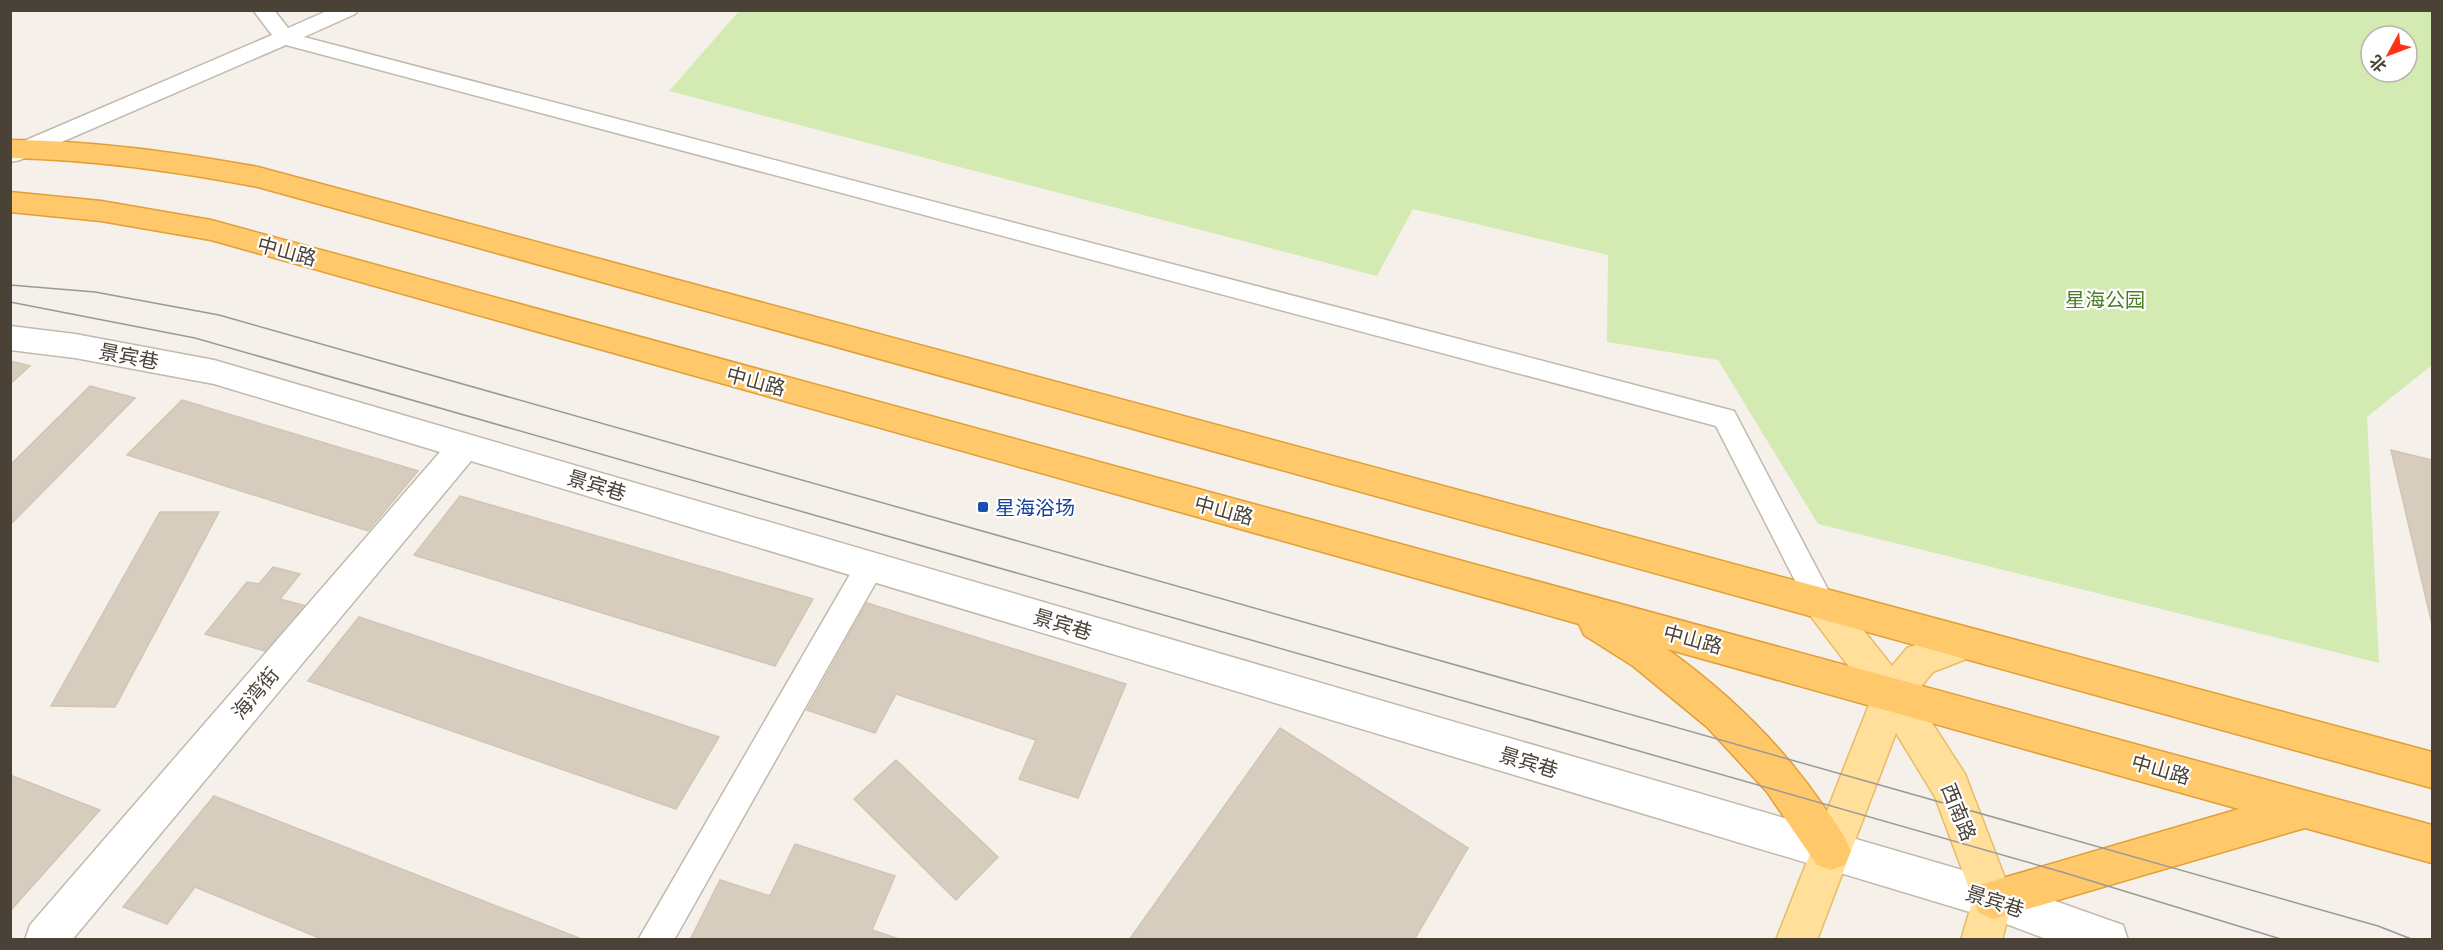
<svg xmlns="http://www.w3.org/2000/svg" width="2443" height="950" font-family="Ubuntu,'Noto Sans SC',sans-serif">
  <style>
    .green { fill: #d3eab2; fill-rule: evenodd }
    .building { fill: #d7cdbf; stroke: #d2c5b2; stroke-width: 1.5 }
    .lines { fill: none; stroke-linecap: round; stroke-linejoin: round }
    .lane-casing { stroke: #c1b9ac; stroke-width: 3 }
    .street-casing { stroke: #c1b9ac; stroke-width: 3 }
    .primary-casing { stroke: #e8bc66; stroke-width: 3 }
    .highway-casing { stroke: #e29e37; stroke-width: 3 }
    .lane { fill: #fff; fill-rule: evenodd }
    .street { fill: #fff; fill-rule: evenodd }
    .primary { fill: #ffdf99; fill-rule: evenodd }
    .highway { fill: #ffc96b; fill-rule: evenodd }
    .tram { stroke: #999; stroke-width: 1.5 }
    .transit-dot { fill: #1a4fb4; stroke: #fff; stroke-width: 2 }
    .labels { text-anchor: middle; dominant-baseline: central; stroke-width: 4.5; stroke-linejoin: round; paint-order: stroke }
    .street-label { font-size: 20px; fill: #4a4237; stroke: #fff }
    .park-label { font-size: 20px; fill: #4b7e28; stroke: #fff }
    .transit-label { font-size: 20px; fill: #164399; stroke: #fff; text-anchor: start }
  </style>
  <rect width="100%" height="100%" fill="#f5f1ea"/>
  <path class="green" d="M740,10L2432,11V365L2367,417L2379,663L1818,524L1718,360L1607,342L1608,255L1413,209L1377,276L669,91ZM2371,36H2407V72H2371Z"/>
  <g class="building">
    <path d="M10,361L30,366L10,384Z"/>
    <path d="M90,386L135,398L10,525V465Z"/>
    <path d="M182,400L418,471L368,531L127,455Z"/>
    <path d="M2391,450L2432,460V624Z"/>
    <path d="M460,496L813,599L775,666L414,555Z"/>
    <path d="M160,512H219L115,707L51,706Z"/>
    <path d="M273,567L300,574L280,599L314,608L279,655L205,634L247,582L259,584Z"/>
    <path d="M867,603L1126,684L1078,798L1019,779L1036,740L896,694L875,733L807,710Z"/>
    <path d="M359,617L719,737L676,809L308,681Z"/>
    <path d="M1280,728L1468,848L1414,940H1129Z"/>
    <path d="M896,760L998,857L956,900L854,799Z"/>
    <path d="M10,775L100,810L10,911Z"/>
    <path d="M214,796L584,940H324L195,887L167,924L123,907Z"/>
    <path d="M795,844L895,876L872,930L902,940H690L720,880L770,896Z"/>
  </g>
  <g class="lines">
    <defs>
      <g id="lane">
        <path d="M253,10H274L288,28L329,10H358L355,14L304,37L1734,411L1835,603L1831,612L1821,616L1811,612L1716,426L286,45L20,160L10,162V147L272,35Z"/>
        <path d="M870,554L880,557L884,566L880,575L674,940H638L860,557Z"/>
      </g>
      <path id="street" d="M10,326L75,334L214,360L1993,879L2123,925L2128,940H2049L1993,919L471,461L72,940H25L30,925L440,452L214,384L75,358L10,350Z"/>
      <path id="primary" d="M1821,588L1833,592L1892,666L1907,648L1966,627L1979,632L1984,643L1979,654L1933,672L1914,695L1965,774L2013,899L2002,940H1961L1973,899L1935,797L1896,733L1817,940H1776L1872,697L1809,614L1803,603L1809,592Z"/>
      <g id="highway">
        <path d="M10,140C96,141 174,152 258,167L2432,752V788L258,187C173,171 97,160 10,158Z"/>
        <path d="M10,192L101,201L211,220L2432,825V863L2305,828L1993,919L1979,913L1973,899L1979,885L2239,809L1667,649C1727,692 1780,743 1822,804C1833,819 1844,834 1851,851L1845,865L1831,870L1817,865L1767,792L1707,727L1633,666L1584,635L1579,624L211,240L101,221L10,212Z"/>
      </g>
    </defs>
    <use href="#lane" class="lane-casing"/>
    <use href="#street" class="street-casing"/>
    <use href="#primary" class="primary-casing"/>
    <use href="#highway" class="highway-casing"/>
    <use href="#lane" class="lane"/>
    <use href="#street" class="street"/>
    <use href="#primary" class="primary"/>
    <use href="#highway" class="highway"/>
    <g class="tram">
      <path d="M10,285L95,292L219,315L2378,926L2414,940"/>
      <path d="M10,302L195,338L2062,872L2284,940"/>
    </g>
  </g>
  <rect class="transit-dot" x="977" y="501" width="12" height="12" rx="3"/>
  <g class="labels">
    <g class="street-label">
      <text transform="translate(287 251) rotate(15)">中山路</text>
      <text transform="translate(129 356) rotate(11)">景宾巷</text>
      <text transform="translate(756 381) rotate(15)">中山路</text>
      <text transform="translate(597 485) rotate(17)">景宾巷</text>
      <text transform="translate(1224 510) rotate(15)">中山路</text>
      <text transform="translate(1063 624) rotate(17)">景宾巷</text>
      <text transform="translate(1693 639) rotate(15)">中山路</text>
      <text transform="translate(255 693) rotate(-50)">海湾街</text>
      <text transform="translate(1529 762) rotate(17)">景宾巷</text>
      <text transform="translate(2161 769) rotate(16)">中山路</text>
      <text transform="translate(1959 812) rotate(68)">西南路</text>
      <text transform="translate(1995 901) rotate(18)">景宾巷</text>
    </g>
    <g class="park-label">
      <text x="2105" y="299">星海公园</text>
    </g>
    <g class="transit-label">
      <text x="995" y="507">星海浴场</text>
    </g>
  </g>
  <rect width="2443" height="950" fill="none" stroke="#4a4237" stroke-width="24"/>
  <g transform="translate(2389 54) rotate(229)"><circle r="28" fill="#ffffff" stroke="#b7b3af" stroke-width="1.5"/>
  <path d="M0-4.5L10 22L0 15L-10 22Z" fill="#ff3317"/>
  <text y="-9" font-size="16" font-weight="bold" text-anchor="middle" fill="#4a4237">北</text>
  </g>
</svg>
